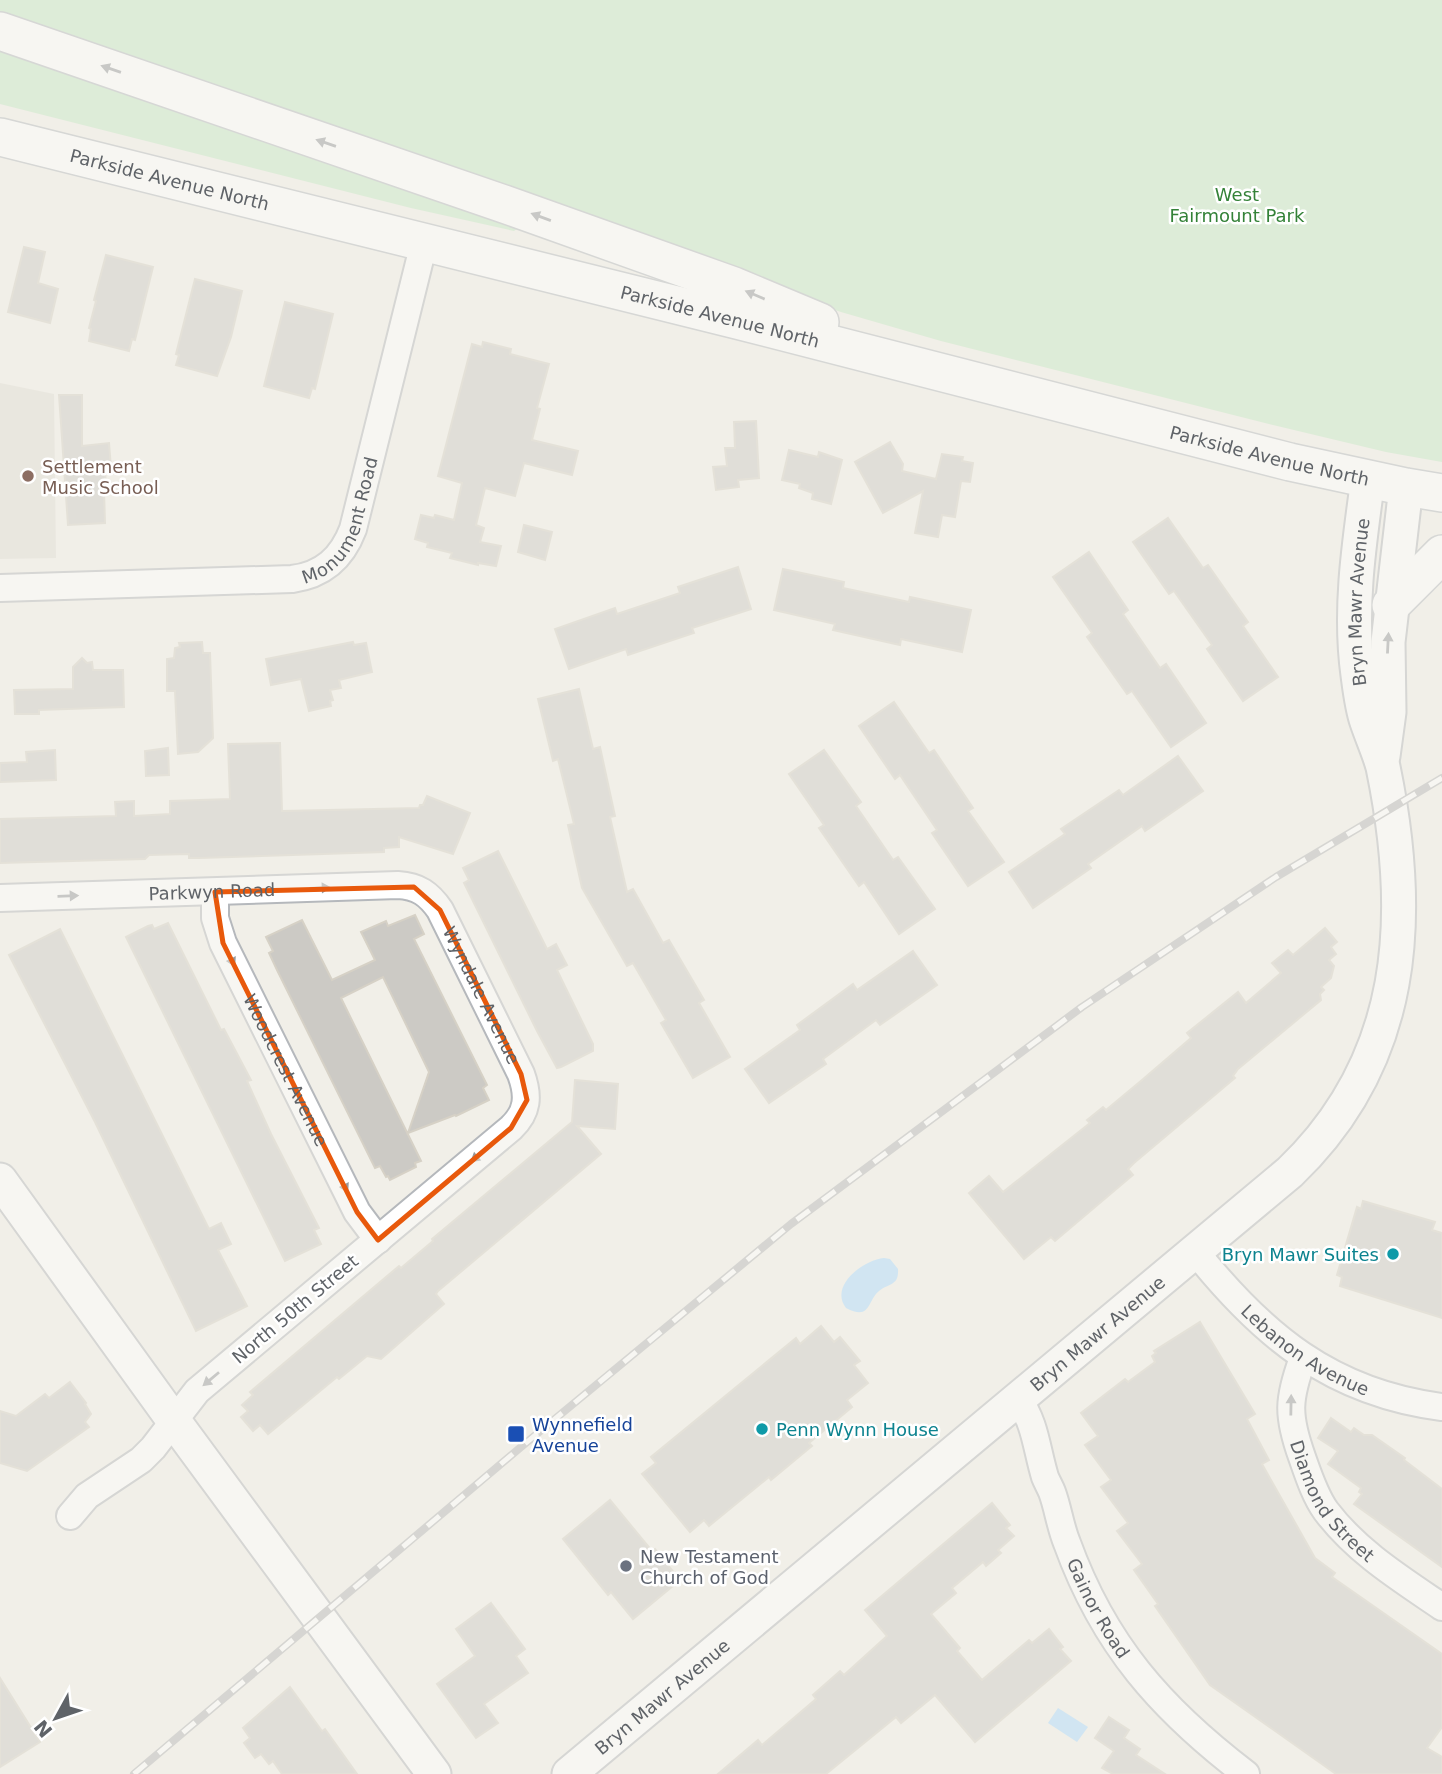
<svg xmlns="http://www.w3.org/2000/svg" width="1442" height="1774" font-family="'DejaVu Sans',sans-serif">
  <style>
    .education { fill: #e1ded6 }
    .green { fill: #c5e8c5 }
    .water { fill: #aadaff }
    .building { fill: #cccac5; stroke: #d6d1c6; stroke-width: 2 }
    .lines { fill: none; stroke-linecap: round; stroke-linejoin: round }
    .minor-casing { stroke: #b5b8bc; stroke-width: 30 }
    .tertiary-casing { stroke: #b5b8bc; stroke-width: 37 }
    .secondary-casing { stroke: #b6babf; stroke-width: 40 }
    .minor { stroke: #fff; stroke-width: 26 }
    .tertiary { stroke: #fff; stroke-width: 33 }
    .secondary { stroke: #fff; stroke-width: 37 }
    .rail-casing { stroke: #b6b7b8; stroke-width: 8 }
    .rail { stroke: #fff; stroke-width: 5; stroke-dasharray: 16; stroke-linecap: butt }
    .oneway { fill: #979a9d }
    .marked { fill: none; stroke: #e8590c; stroke-width: 5; stroke-linejoin: round }
    .education-dot { fill: #8d6e63; stroke: #fff; stroke-width: 2.5 }
    .culture-dot { fill: #0f9aa8; stroke: #fff; stroke-width: 2.5 }
    .transit-dot { fill: #1a4fb4; stroke: #fff; stroke-width: 2.5 }
    .worship-dot { fill: #6b7280; stroke: #fff; stroke-width: 2.5 }
    .labels { text-anchor: middle; dominant-baseline: central; stroke-width: 5; stroke-linejoin: round; paint-order: stroke }
    .street-label { font-size: 18px; fill: #5f6368; stroke: #fff }
    .park-label { font-size: 18px; fill: #348238; stroke: #fff }
    .education-label { font-size: 18px; fill: #785e54; stroke: #fff; text-anchor: start }
    .culture-label { font-size: 18px; fill: #0d838f; stroke: #fff; text-anchor: end }
    .transit-label { font-size: 18px; fill: #164399; stroke: #fff; text-anchor: start }
    .worship-label { font-size: 18px; fill: #5b616d; stroke: #fff; text-anchor: start }
  </style>
  <rect width="100%" height="100%" fill="#f1efe8"/>
  <path class="education" d="M0,383L54,394L56,558L0,559Z"/>
  <g class="green">
    <path d="M0,0H1442V462L1386,452L1265,423L941,341L841,312L0,23Z"/>
    <path d="M0,44L518,228L514,231L411,208L0,104Z"/>
  </g>
  <g class="water">
    <path d="M884,1258L890,1259L898,1269C899,1286 889,1283 879,1291C867,1301 871,1321 846,1308C829,1286 863,1260 884,1258Z"/>
    <path d="M1058,1708L1088,1727L1077,1742L1048,1723Z"/>
  </g>
  <g class="building">
    <path d="M24,247L45,252L38,283L58,289L50,323L8,312Z"/>
    <path d="M106,255L153,267L135,340L132,339L129,351L89,341L91,329L89,328L96,301L94,300Z"/>
    <path d="M195,279L242,291L231,337L217,376L176,365L179,355L176,354Z"/>
    <path d="M285,302L333,314L315,389L312,388L309,398L264,386Z"/>
    <path d="M483,342L511,349L510,354L549,364L537,408L540,409L532,440L578,451L572,475L524,463L515,496L485,488L476,525L484,528L480,542L501,546L496,566L478,563V565L450,558L452,553L427,547L428,543L415,539L421,515L434,518L435,515L454,520L462,483L438,476L472,344L482,347Z"/>
    <path d="M59,395H82V446L109,443L111,468H105L106,490H104L105,523L68,525Z"/>
    <path d="M756,421L759,478L738,480L739,487L716,490L713,467L727,466L725,448H735L734,422Z"/>
    <path d="M890,442L903,464L902,471L936,479L942,454L963,457L962,461L973,463L970,482L961,481L955,517L942,515L938,537L915,533L923,491L883,513L855,462Z"/>
    <path d="M789,450L818,457L819,452L842,460L831,504L812,499L813,493L799,488L800,484L782,480Z"/>
    <path d="M1168,518L1203,568L1208,565L1248,622L1243,626L1278,677L1243,701L1207,649L1212,645L1174,591L1169,594L1133,542Z"/>
    <path d="M524,525L552,532L545,560L518,552Z"/>
    <path d="M1089,552L1128,610L1123,614L1160,668L1166,664L1206,723L1171,747L1132,691L1127,694L1087,637L1092,633L1053,577Z"/>
    <path d="M738,567L751,609L692,628L694,633L628,655L626,649L569,669L555,629L615,608L617,614L680,593L678,587Z"/>
    <path d="M783,569L844,582L843,588L909,602L910,597L971,610L962,652L901,639L900,645L833,630L835,624L774,610Z"/>
    <path d="M202,642L203,653H210L213,738L198,752L178,754L175,691H167V659L174,658L175,648L180,647L179,643Z"/>
    <path d="M353,642L354,645L366,643L372,672L339,680L341,688L330,690L333,700L330,701L331,706L309,711L301,679L271,685L266,659Z"/>
    <path d="M82,658L87,663L92,662L93,670H123L124,707L39,710V714H15L14,690L73,689V667Z"/>
    <path d="M579,689L593,749L600,747L615,816L610,817L627,892L633,889L663,943L669,940L704,1000L699,1003L730,1057L693,1078L661,1023L666,1020L633,963L627,966L582,888L568,825L574,824L558,759L553,761L538,699Z"/>
    <path d="M894,702L929,753L934,750L973,808L968,811L1004,862L968,886L932,833L937,830L900,775L895,779L859,726Z"/>
    <path d="M280,743L282,811L419,808L420,805H423L427,796L470,813L453,854L399,837V847L384,848V852L199,858H189V854L149,855L145,859L0,863V819L116,816L115,802L134,801V816L170,814V801L230,799L228,744Z"/>
    <path d="M168,748L169,775L146,776L145,751Z"/>
    <path d="M55,750L56,780L0,782V763L27,762L26,752Z"/>
    <path d="M824,750L861,802L856,806L893,860L898,857L935,909L899,934L864,882L859,886L819,828L824,825L789,774Z"/>
    <path d="M1178,756L1203,791L1145,831L1142,826L1088,864L1091,868L1033,908L1009,872L1065,834L1061,829L1119,790L1123,795Z"/>
    <path d="M498,851L547,949L556,944L567,965L557,970L593,1044V1051L561,1067L557,1068L537,1031L464,883L469,880L463,868Z"/>
    <path d="M415,915L424,934L414,939L487,1085L483,1088L489,1100L456,1116L455,1115L408,1133L429,1072L383,977L341,998L421,1161L415,1163L416,1167L390,1180L388,1176L386,1177L380,1166L375,1168L277,970L269,953L273,951L266,937L302,920L332,980L375,960L361,932L386,921L388,926Z"/>
    <path d="M168,923L221,1030L224,1029L251,1080L247,1081L271,1134L319,1228L314,1230L321,1244L285,1261L126,937L148,926L152,925L154,929Z"/>
    <path d="M1325,928L1337,942L1331,947L1336,954L1329,960L1334,966L1331,978L1321,987L1324,990L1320,994L1321,1000L1238,1069L1233,1076L1235,1078L1134,1163L1128,1169L1133,1175L1055,1241L1051,1237L1024,1259L969,1193L989,1176L1003,1192L1090,1123L1087,1120L1103,1107L1106,1110L1142,1080L1191,1038L1187,1033L1238,992L1246,1003L1281,973L1272,963L1288,950L1293,955Z"/>
    <path d="M60,929L209,1229L221,1223L231,1244L218,1250L247,1306L196,1331L95,1122L9,955Z"/>
    <path d="M913,951L937,985L880,1025L876,1020L823,1059L826,1064L769,1103L745,1069L800,1030L797,1025L853,984L857,990Z"/>
    <path d="M575,1080L618,1084L615,1129L577,1126L601,1154L438,1291L436,1294L444,1304L381,1359L367,1356L339,1379L337,1377L268,1434L260,1425L253,1431L241,1417L248,1411L242,1405L253,1395L250,1392L399,1266L401,1268L433,1241L432,1239L572,1122Z"/>
    <path d="M1363,1201L1435,1222L1432,1230L1442,1233V1318L1340,1286L1342,1277L1337,1275L1357,1207L1361,1209Z"/>
    <path d="M1200,1322L1255,1414L1247,1419L1269,1460L1262,1464L1315,1558L1335,1573L1332,1577L1442,1654V1727L1427,1748L1442,1757V1774H1336L1210,1685L1155,1606L1158,1604L1134,1570L1142,1564L1117,1531L1128,1523L1101,1487L1111,1480L1085,1445L1098,1436L1081,1413L1125,1379L1128,1382L1155,1362L1152,1356L1156,1353L1154,1351Z"/>
    <path d="M821,1326L834,1342L840,1337L860,1361L854,1365L868,1383L847,1400L852,1407L809,1443L812,1446L771,1480L769,1477L709,1526L704,1520L690,1532L642,1474L656,1463L651,1457L796,1338L800,1344Z"/>
    <path d="M70,1382L86,1403L85,1404L91,1414L85,1422L89,1427L27,1471L0,1463V1411L16,1416L45,1394L49,1398Z"/>
    <path d="M1331,1418L1351,1432L1354,1428L1364,1435H1372L1405,1458L1404,1460L1442,1489V1567L1354,1504L1362,1494L1359,1492L1361,1488L1328,1464L1338,1451L1318,1438Z"/>
    <path d="M610,1500L652,1551L655,1549L680,1580L633,1619L611,1592L608,1595L563,1539Z"/>
    <path d="M992,1503L1010,1525L1006,1528L1014,1536L998,1550L1001,1553L986,1566L983,1562L952,1588L956,1593L931,1614L960,1648L957,1651L982,1680L1029,1640L1032,1643L1049,1629L1063,1647L1060,1649L1071,1661L975,1742L935,1695L901,1723L896,1717L826,1774H718L758,1740L762,1745L816,1699L813,1695L840,1671L844,1675L887,1636L865,1610Z"/>
    <path d="M491,1603L525,1649L516,1656L528,1673L484,1704L498,1723L476,1738L437,1684L475,1656L456,1629Z"/>
    <path d="M0,1678L40,1742L0,1767Z"/>
    <path d="M290,1687L322,1731L325,1729L357,1774H282L273,1761L269,1764L261,1754L255,1758L244,1743L250,1738L243,1728Z"/>
    <path d="M1109,1717L1129,1730L1124,1738L1140,1749L1136,1755L1165,1774H1113L1102,1768L1114,1751L1095,1738Z"/>
  </g>
  <g class="lines">
    <defs>
      <g id="minor">
        <path id="s1" d="M0,588L292,579C323,575 342,558 353,529L424,243"/>
        <path id="s2" d="M215,892V918L223,943L357,1212L378,1240"/>
        <path id="s3" d="M0,898L398,885C418,886 429,894 440,910L521,1074C529,1096 528,1112 511,1128L197,1391L153,1448L141,1460L87,1496L70,1516"/>
        <path id="s4" d="M1195,1251C1262,1335 1331,1393 1442,1407"/>
        <path id="s5" d="M1303,1358C1288,1399 1287,1415 1302,1457C1308,1474 1315,1496 1326,1511C1357,1552 1401,1579 1442,1607"/>
        <path id="s6" d="M1018,1398C1036,1425 1036,1447 1045,1477C1047,1482 1050,1487 1052,1492C1058,1508 1060,1526 1067,1543C1104,1645 1161,1709 1246,1774"/>
      </g>
      <g id="tertiary">
        <path d="M1383,756L1389,712L1388,642L1406,487"/>
        <path d="M0,1180L174,1421L434,1774"/>
        <path id="s7" d="M569,1774L1290,1172C1407,1060 1414,917 1383,767C1379,752 1372,737 1367,722C1362,708 1360,690 1358,675C1349,610 1359,544 1368,479"/>
      </g>
      <g id="secondary">
        <path d="M0,31L504,204L734,286L820,322"/>
        <path id="s8" d="M0,137L737,320L1290,462L1406,487L1442,493"/>
        <path d="M1391,605L1442,554"/>
      </g>
    </defs>
    <use href="#minor" class="minor-casing"/>
    <use href="#tertiary" class="tertiary-casing"/>
    <use href="#secondary" class="secondary-casing"/>
    <use href="#minor" class="minor"/>
    <use href="#tertiary" class="tertiary"/>
    <use href="#secondary" class="secondary"/>
    <defs>
      <path id="rail" d="M134,1774L521,1447L791,1224L1082,1007L1276,877L1442,778"/>
    </defs>
    <use href="#rail" class="rail-casing"/>
    <use href="#rail" class="rail"/>
  </g>
  <defs><path id="oneway-solid" d="M-6-.8H1V-3.2L6.5 0L1 3.2V.8H-6Z" transform="scale(1.75)"/></defs>
  <g class="oneway">
    <use href="#oneway-solid" transform="translate(111 69) rotate(-161)"/>
    <use href="#oneway-solid" transform="translate(326 143) rotate(-161)"/>
    <use href="#oneway-solid" transform="translate(541 217) rotate(-160)"/>
    <use href="#oneway-solid" transform="translate(755 295) rotate(-157)"/>
    <use href="#oneway-solid" transform="translate(1388 643) rotate(-87)"/>
    <use href="#oneway-solid" transform="translate(320 888) rotate(-2)"/>
    <use href="#oneway-solid" transform="translate(68 896) rotate(-2)"/>
    <use href="#oneway-solid" transform="translate(230 957) rotate(63)"/>
    <use href="#oneway-solid" transform="translate(479 1155) rotate(140)"/>
    <use href="#oneway-solid" transform="translate(343 1183) rotate(63)"/>
    <use href="#oneway-solid" transform="translate(211 1379) rotate(140)"/>
    <use href="#oneway-solid" transform="translate(1291 1405) rotate(-89)"/>
  </g>
  <path d="M0 0H1442V1774H0ZM414,887L440,910L521,1074L527,1100L511,1128L378,1240L357,1212L223,943L215,892Z" fill="#f1efe8" fill-opacity=".55" fill-rule="evenodd"/>
  <path class="marked" d="M414,887L440,910L521,1074L527,1100L511,1128L378,1240L357,1212L223,943L215,892Z"/>
  <circle class="education-dot" cx="28" cy="476" r="7"/>
  <g class="culture-dot">
    <circle cx="1393" cy="1254" r="7"/>
    <circle cx="762" cy="1429" r="7"/>
  </g>
  <rect class="transit-dot" x="507" y="1425" width="18" height="18" rx="3.5"/>
  <circle class="worship-dot" cx="626" cy="1566" r="7"/>
  <g class="labels">
    <g class="street-label">
      <text stroke="none"><textPath href="#s8" startOffset="175">Parkside Avenue North</textPath></text>
      <text stroke="none"><textPath href="#s8" startOffset="742">Parkside Avenue North</textPath></text>
      <text stroke="none"><textPath href="#s8" startOffset="1309">Parkside Avenue North</textPath></text>
      <text stroke="none"><textPath href="#s1" startOffset="376">Monument Road</textPath></text>
      <text stroke="none"><textPath href="#s7" startOffset="1544">Bryn Mawr Avenue</textPath></text>
      <text stroke="none"><textPath href="#s3" startOffset="212">Parkwyn Road</textPath></text>
      <text stroke="none"><textPath href="#s3" startOffset="544">Wyndale Avenue</textPath></text>
      <text stroke="none"><textPath href="#s2" startOffset="194">Woodcrest Avenue</textPath></text>
      <text transform="translate(295 1309) rotate(-40)">North 50th Street</text>
      <text stroke="none"><textPath href="#s7" startOffset="688">Bryn Mawr Avenue</textPath></text>
      <text stroke="none"><textPath href="#s4" startOffset="150">Lebanon Avenue</textPath></text>
      <text stroke="none"><textPath href="#s5" startOffset="156">Diamond Street</textPath></text>
      <text stroke="none"><textPath href="#s6" startOffset="226">Gainor Road</textPath></text>
      <text stroke="none"><textPath href="#s7" startOffset="121">Bryn Mawr Avenue</textPath></text>
    </g>
    <g class="park-label">
      <text x="1237" y="194">West<tspan x="1237" dy="21">Fairmount Park</tspan></text>
    </g>
    <g class="education-label">
      <text x="42" y="466">Settlement<tspan x="42" dy="21">Music School</tspan></text>
    </g>
    <g class="culture-label">
      <text x="1379" y="1254">Bryn Mawr Suites</text>
      <text x="776" y="1429" text-anchor="start">Penn Wynn House</text>
    </g>
    <g class="transit-label">
      <text x="532" y="1424">Wynnefield<tspan x="532" dy="21">Avenue</tspan></text>
    </g>
    <g class="worship-label">
      <text x="640" y="1556">New Testament<tspan x="640" dy="21">Church of God</tspan></text>
    </g>
  </g>
  <g transform="translate(56 1718) rotate(230)" stroke="#ffffff" stroke-width="5" paint-order="stroke">
  <path d="M0-5L12 26L0 18L-12 26Z" fill="#5f6368"/>
  <text y="-10" font-size="19" font-weight="bold" text-anchor="middle" fill="#5f6368">N</text>
  </g>
</svg>
